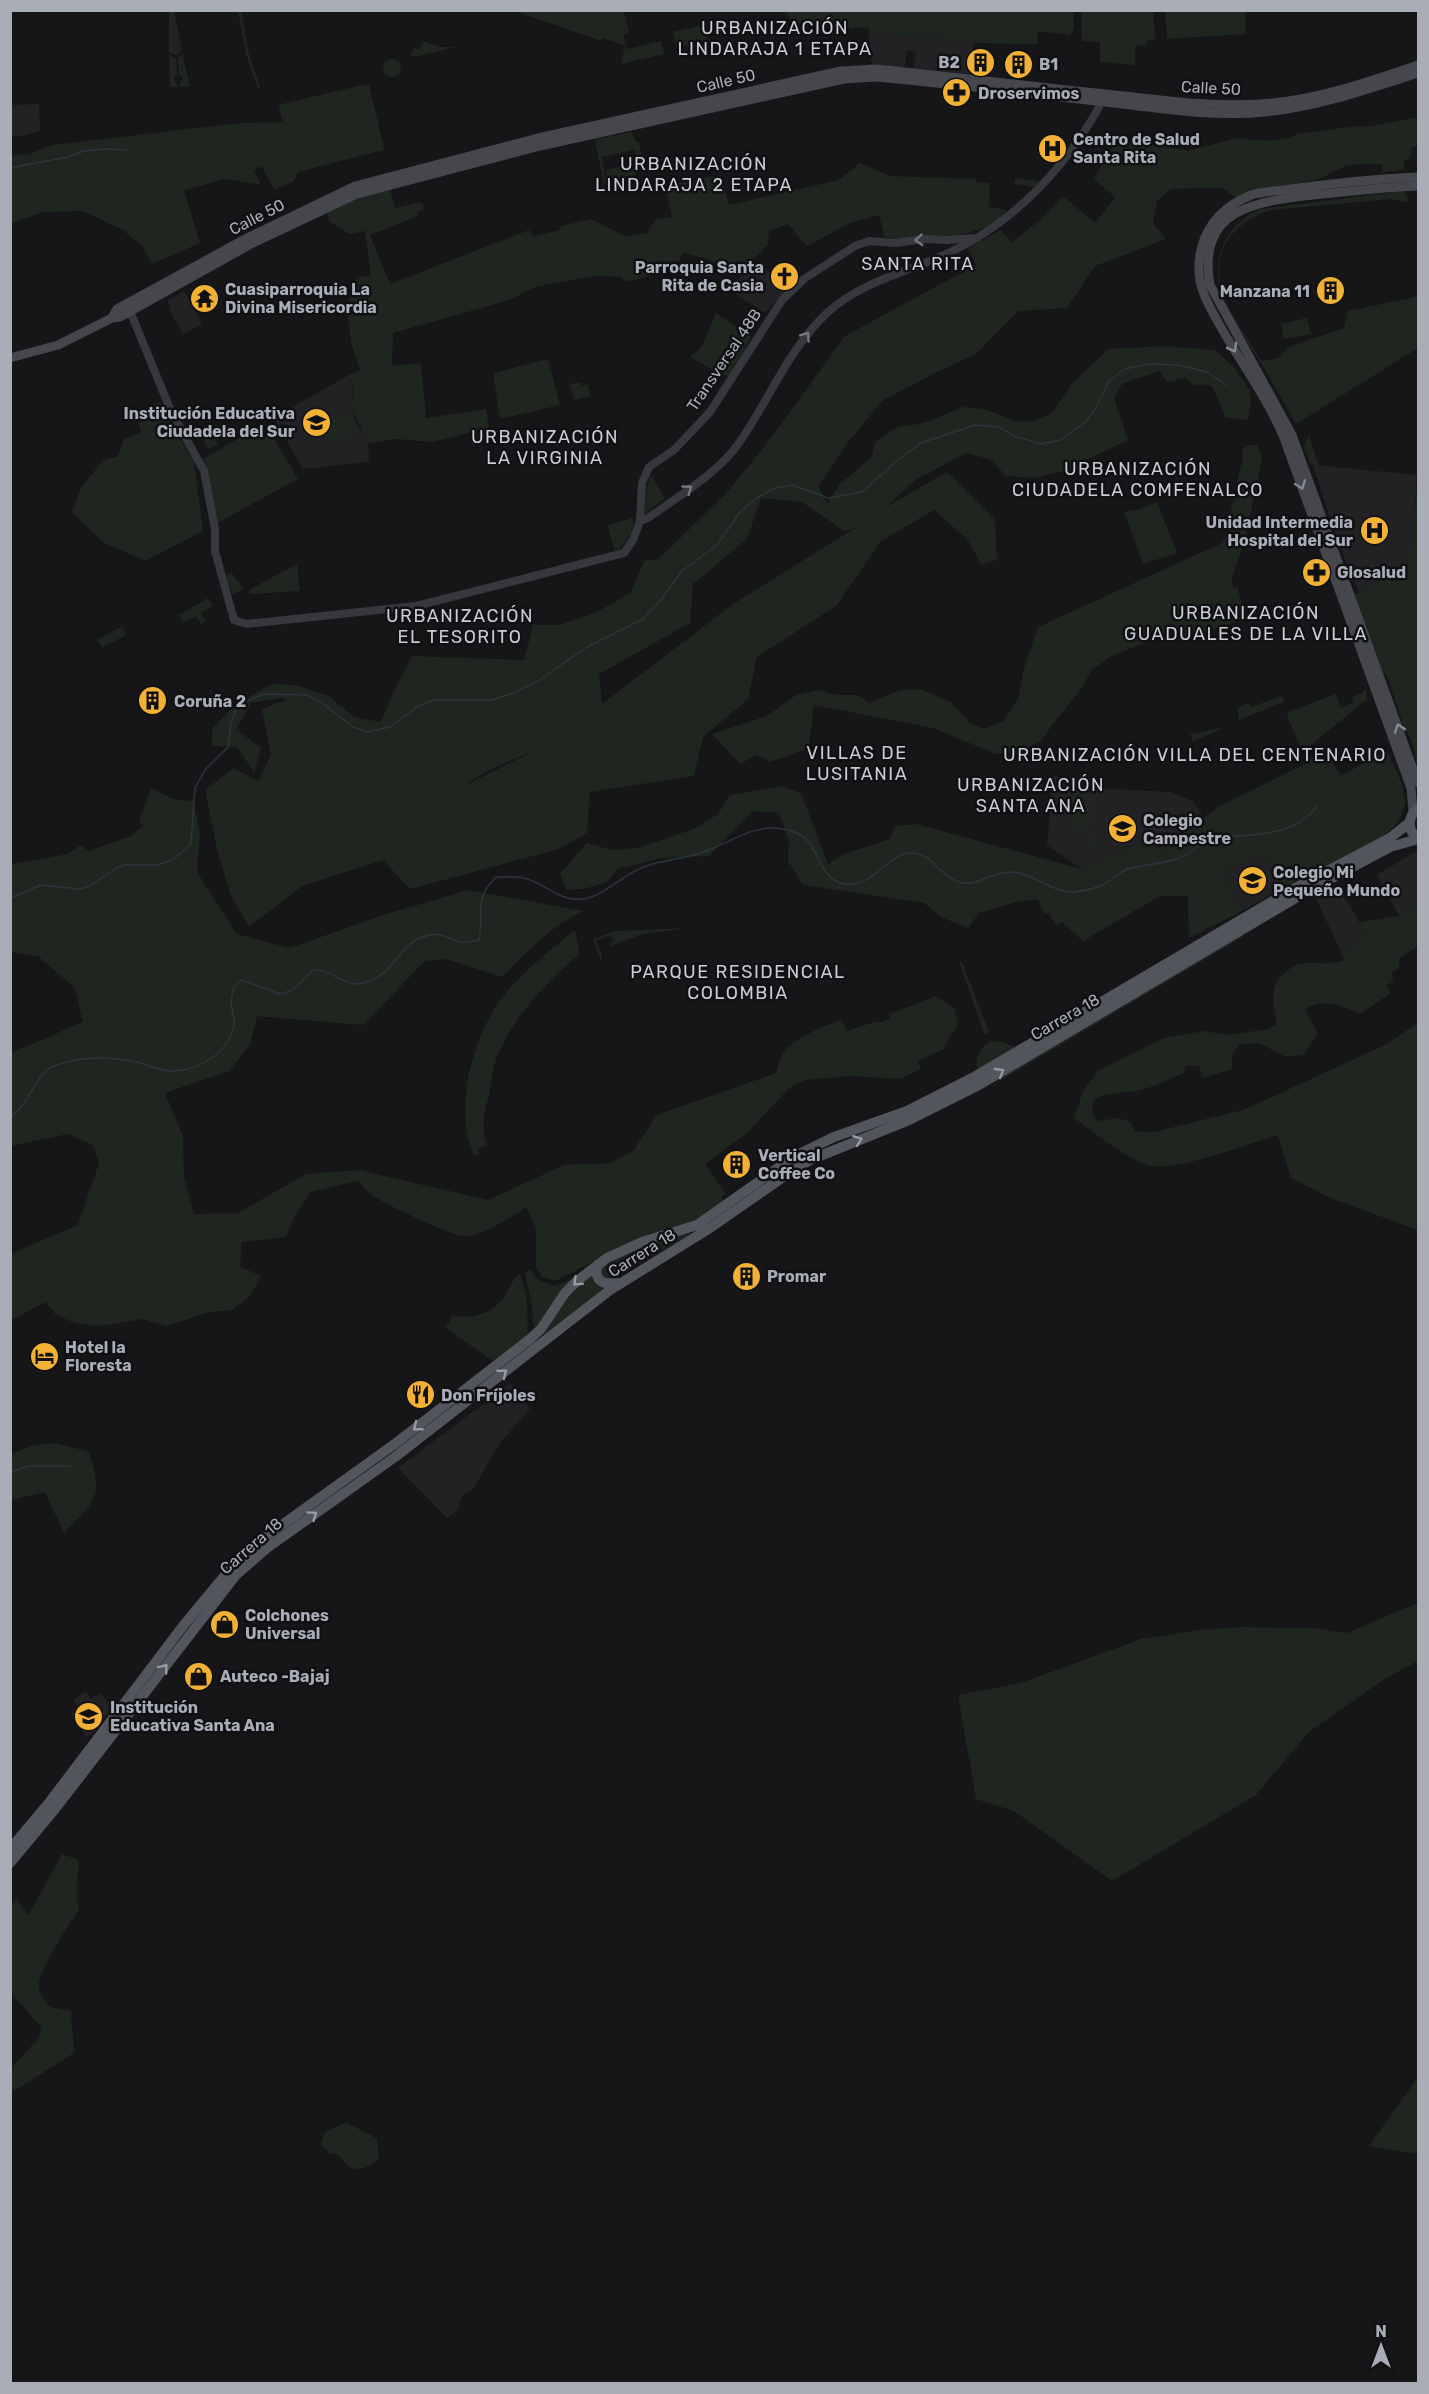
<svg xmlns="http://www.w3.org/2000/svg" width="1429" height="2394" font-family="Rubik,sans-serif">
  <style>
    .built { fill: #222225 }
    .green { fill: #1e261f; fill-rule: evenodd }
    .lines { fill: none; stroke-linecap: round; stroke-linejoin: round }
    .stream { stroke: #2c353c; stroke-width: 1.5 }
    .tertiary { stroke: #37383d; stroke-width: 8 }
    .secondary { stroke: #45474d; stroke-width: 9 }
    .primary { stroke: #53555c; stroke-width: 10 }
    .oneway { stroke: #757881 }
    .oneway2 { stroke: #858993 }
    .oneway3 { stroke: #979ba6 }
    .labels { text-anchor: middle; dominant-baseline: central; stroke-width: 5; stroke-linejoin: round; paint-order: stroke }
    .poi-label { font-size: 16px; font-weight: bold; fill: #a8adb8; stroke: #111113; text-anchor: start }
    .street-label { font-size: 16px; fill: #a8adb8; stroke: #111113 }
    .neighbourhood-label { font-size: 18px; letter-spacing: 1.5px; fill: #c9ccd4; stroke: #111113 }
  </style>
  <rect width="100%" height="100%" fill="#161618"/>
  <g class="built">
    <path d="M869,32L919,37L920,34L973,43L970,74L913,69L916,52L907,50L905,67L873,65L871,61Z"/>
    <path d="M39,104L40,131L22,136H11V105Z"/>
    <path d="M1043,142L1061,145L1060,156L1042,154Z"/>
    <path d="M755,261L789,287L765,313L732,292L741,277L736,274Z"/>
    <path d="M184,291L202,324L183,334L171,313L168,300Z"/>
    <path d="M347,376L354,383L352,390L355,420L368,443L369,462L303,469L287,442L289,435L285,433L287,426L282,424L279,426L273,418Z"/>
    <path d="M1313,465L1417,475L1414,525L1405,569L1359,593L1336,537Z"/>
    <path d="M1053,775L1091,788L1170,792L1193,801L1204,818L1187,839L1163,851L1138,844L1082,869L1047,845Z"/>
    <path d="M1417,851L1418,854V904L1399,916L1377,875Z"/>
    <path d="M1264,855L1279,890L1242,911L1224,871Z"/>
    <path d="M1338,886L1365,932L1351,946L1341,952L1316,898Z"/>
    <path d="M510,1384L530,1409L499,1444L474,1488L463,1495L457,1511L447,1518L398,1468Z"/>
    <path d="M86,1691L91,1699L100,1693L111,1706L108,1713L94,1732L86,1737L72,1713L78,1707L73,1700Z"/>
  </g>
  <g class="green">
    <path d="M169,11H174L182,50L177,56L169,52Z"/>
    <path d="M238,11H241L249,54L260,86L258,89L246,54Z"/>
    <path d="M515,11H624L629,33L623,34L627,49L661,41L664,54L621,64L625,46L603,38L601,41Z"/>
    <path d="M785,11H1073L1074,30L1071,31V35L1038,31L1037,44L973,43L920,34L919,37L869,32L868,27L837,29L831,20L794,24Z"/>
    <path d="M1081,11H1153L1155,39L1147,40V45L1135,46V65L1100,62V42L1082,41Z"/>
    <path d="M1165,11H1245L1246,34L1167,39Z"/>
    <path d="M704,25L707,40L677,48L673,32Z"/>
    <path d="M423,41L440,47H456L415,57L411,55L414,48L419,50Z"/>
    <path d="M182,53L190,86L180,87V83L183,79L179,74L178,58Z"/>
    <path d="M169,54L176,59L177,75L174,79L178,87H170Z"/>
    <circle cx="392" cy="68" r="9"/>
    <path d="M367,84L369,85L384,148L383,150L298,172L294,181L274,190L262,166L254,170L261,185L226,179L184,190L200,243L152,264L143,247L123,230L83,211L43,212L11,224V156L30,154L52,145L240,123L283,122L278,105Z"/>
    <path d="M1418,117V146L1412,147L1410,158L1404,161V170L1383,172L1382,164L1347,165L1317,180L1255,190L1237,199L1223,188L1171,189L1157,201L1153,223L1166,239L1095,266L1067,308L1018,311L976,354L937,372L882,401L846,445L819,486L827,504L840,484L872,457L875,442L899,426L920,424L964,407L987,410L1019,422L1033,421L1051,414L1071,385L1108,349L1163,346L1215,350L1233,366L1249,389L1251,400L1248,420L1225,417L1212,386C1199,382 1196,391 1186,378L1167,382L1159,371L1122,384L1114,398L1128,440L1060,472L1032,478L1006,476L990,459L966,453L917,479L884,508L947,472L995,520L997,560L981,564L967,539L934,510L881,541L836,606L757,657L748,699L703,737L694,776L590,792L587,833L559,849L410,889L383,860L302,886L249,927L231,896L217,849L205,790L234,768L258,781L271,755L262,709L286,700L282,698L251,703L236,729L261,748L254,772L237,747L211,746L213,728L236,704L272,684L296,685L329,696L354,717L381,722L393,693L412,656L524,660L533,625H559L595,613L630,593L644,561L659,559L730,489L771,438L845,336L976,265L968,248L1000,230L1012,242L1041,219L1063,196L1095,223L1115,197L1094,179L1117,139L1129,138L1187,151L1238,138C1250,141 1287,143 1296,134L1357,126L1367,127ZM761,498L802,502L844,531L855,528L733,604L602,704L599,674L690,623L693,584L747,539ZM530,752V753L462,787L487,771Z"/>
    <path d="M632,132L636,142H639L643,161L638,163L634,150L602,157L606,184L604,183L595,142L596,139Z"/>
    <path d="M860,163L890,176L974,179L977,182L990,183L989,207L1006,210C994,239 912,241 885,238L879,215L848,224L807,246L788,224L769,231L768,245L754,259L735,272L707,259L683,253L674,270L626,282L621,277L593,276L535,287L510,300L393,333L392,366L421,363L426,418L486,409L489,428L433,442L396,439L368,443L365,439L352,406L354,383L347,376L360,370L351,342L347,305L357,277L371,276L365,231L349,234L329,221L327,213L359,198L390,189L395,208L422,202L424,209L417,212L418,216L370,235L390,284L529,230L534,236L560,230L561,226L591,219L625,236L647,233L655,220L672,217L665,186L721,175L729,205L839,180Z"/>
    <path d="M633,164L636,177L609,183L606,170Z"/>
    <path d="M1015,178L1040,181L1035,187L1014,184Z"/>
    <path d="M1403,191L1409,199L1406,202L1391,199L1272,210C1238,219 1211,248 1221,287C1227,313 1248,338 1262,361L1278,358L1289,347L1344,328L1348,311L1415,297L1418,294V348L1296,424C1284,403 1272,381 1259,360C1239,328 1208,290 1221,251C1228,230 1241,217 1261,209Z"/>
    <path d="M755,277L765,284L756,298L745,291Z"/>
    <path d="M716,313L751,337L729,376L720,374L690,357L701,348Z"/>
    <path d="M1307,318L1311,334L1284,339L1281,324Z"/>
    <path d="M548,359L560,405L500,419L493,373Z"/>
    <path d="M581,382L582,386L588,384L591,396L574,400L570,384Z"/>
    <path d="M160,402L165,414L194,462L203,531L145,561L104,543L72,512L80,490L102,461L118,456L124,439L141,432L135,413Z"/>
    <path d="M352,417L354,437L325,439L323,419Z"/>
    <path d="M265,423L298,479L217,523L203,459Z"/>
    <path d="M208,427L218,444L208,449L199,432Z"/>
    <path d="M1309,435L1319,466L1310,463L1304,447Z"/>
    <path d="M1249,445H1258L1262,457L1246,535L1232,578L1233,589L1237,587L1247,618L1185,639L1180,628L1110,657L1091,671L1082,688L1052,725L1042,740L1020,753L996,754L933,728L814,705L809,748L770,762L757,755L740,764L712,734L767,716L796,695L818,690L836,695H858L869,703L900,690L920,689L951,702L970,723L983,729L1003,721L1018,699L1024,668L1038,627L1222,543L1225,538L1243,456L1242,449Z"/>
    <path d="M1418,474V770C1414,756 1415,740 1404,728L1386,673H1380L1352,596L1405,569L1414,525Z"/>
    <path d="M651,475L665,498L645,514L646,492Z"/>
    <path d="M1157,502L1177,553L1143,564L1124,512L1140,509Z"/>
    <path d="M633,518C634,530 627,547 614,551L608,525Z"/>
    <path d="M297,564L300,591L250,594L249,590Z"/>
    <path d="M231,572L244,589L235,594H232L226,576Z"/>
    <path d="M208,598L213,606L201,613L206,621L201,624L196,616L183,623L179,615Z"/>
    <path d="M122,626L126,635L102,648L97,640Z"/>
    <path d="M1366,689L1367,699L1305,750L1301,749L1287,716L1288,712L1336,694L1341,708L1353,702L1352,697L1362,693Z"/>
    <path d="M1282,696L1284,702L1239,720L1237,708L1249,703L1251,707Z"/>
    <path d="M1225,727L1193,742L1190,734Z"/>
    <path d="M1324,745L1340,776L1387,751C1394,767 1408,789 1404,808C1402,813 1399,821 1396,824C1379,846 1307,876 1279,890L1264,855L1224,871L1242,911L1189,938L1188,896H1160L1083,941L1062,922L1056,925L1049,913H1044L1038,900L1019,901L979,913L968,928L943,918L924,903L803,885L788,861L789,842L779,813L753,811L709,856L662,858L618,869L607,882L584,889L567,890L560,874L587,843L612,850L638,848L696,828L718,814L730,795L780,786L801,793L828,864L844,854L890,839L895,826L916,824L1082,869L1138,844L1163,851L1187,839L1204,818L1218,807L1305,764Z"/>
    <path d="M151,788L173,799L193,801L200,831L197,872L237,934L290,948L380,916L468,890L584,911C551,925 527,953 502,977L446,959L425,961L363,1025L257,1016L250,1045L229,1071L165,1093L183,1136L184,1177L194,1214L238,1213L306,1174L359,1170L488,1200L564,1165L610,1163L633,1151L657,1115L776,1073C778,1067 779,1059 782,1054C791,1039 826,1025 842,1020L847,1031L877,1021L878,1023L890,1019L889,1014L936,996L955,1009L958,1027L949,1036L944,1049L918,1061L921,1069L900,1079L851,1076L805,1080L788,1089L747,1133L705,1164L726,1194L722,1196L724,1202L702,1218L597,1260L555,1281L541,1276L536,1266V1228L526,1207C511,1217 480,1238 462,1236C451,1235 382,1203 372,1195C367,1192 363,1186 359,1181L310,1192L294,1217L286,1237L242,1242L240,1267L262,1276L249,1297L232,1310L209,1312L167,1326L142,1319L101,1326L75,1323L56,1315L46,1302L11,1320V1254L78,1225L99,1163L93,1145L68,1134L11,1146V1053L83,1022L75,988L39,957L11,952V864L68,854L80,845L89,851L131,836L143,826L139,822Z"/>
    <path d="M1073,793L1093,794L1092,830L1072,829Z"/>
    <path d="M1092,833L1099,847L1089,852L1082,838Z"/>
    <path d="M1418,904V946L1400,958L1399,967L1392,973L1393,981L1387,986L1391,993L1360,1014C1344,1006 1321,997 1305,1010L1318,1033L1303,1055L1286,1057L1259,1043L1239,1044L1232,1056V1069L1203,1078L1199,1066H1185L1184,1073C1171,1078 1158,1085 1145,1089C1127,1094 1111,1091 1094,1099L1092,1113L1098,1121L1118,1118L1131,1122L1134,1131L1154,1132L1243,1110L1385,1045L1418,1023V1230L1330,1198L1291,1178L1278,1135C1250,1143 1174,1173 1148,1165C1125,1158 1094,1132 1074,1118L1083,1091L1099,1070L1164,1038L1204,1031L1228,1035L1269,1029L1277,1023C1273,1005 1268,984 1286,972C1289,969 1294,965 1298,964C1313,960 1328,967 1344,960L1341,952L1351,946L1365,932L1359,922L1399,916Z"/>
    <path d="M686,928L643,934L610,946L609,943L613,942L611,935L596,941L602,955L601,962L593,939L616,931Z"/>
    <path d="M575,930L580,954C549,979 517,1013 500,1050C493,1063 492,1081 489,1095C485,1113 480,1127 487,1145L478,1150L479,1154L474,1156C453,1110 472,1039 501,999C522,972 549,951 575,930Z"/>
    <path d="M1243,934L1244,936L1000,1081V1078Z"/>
    <path d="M959,961L962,962L989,1032L987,1035L984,1034Z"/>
    <path d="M991,1041L1003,1042L1015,1047L977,1072C975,1058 978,1048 991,1041Z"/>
    <path d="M691,1231L689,1235L611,1280H602L600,1269C627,1250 660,1241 691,1231Z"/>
    <path d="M530,1269L537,1279L555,1286L576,1277L534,1329L531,1300L525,1273Z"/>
    <path d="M520,1273L527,1299L528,1335L493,1361L446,1328L452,1316C470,1318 488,1316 501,1301C509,1292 511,1280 520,1273Z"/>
    <path d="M594,1273L606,1286L542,1338L569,1296Z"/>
    <path d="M53,1443L88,1451C105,1496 95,1501 64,1533L45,1492L11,1500V1454L34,1445Z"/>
    <path d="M1418,1603V1661L1386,1678L1309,1732L1256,1795L1112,1881L1014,1811L976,1799L958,1695L1021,1683L1141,1639L1200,1630L1240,1627L1313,1628L1347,1633Z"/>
    <path d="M94,1699L107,1714L93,1725L80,1710Z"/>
    <path d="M62,1854L79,1860C79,1879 74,1891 79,1910C69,1924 38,1971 39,1986C40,1995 45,2001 50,2007L71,2011L74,2053L11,2093V2068L39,2038L41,2027L11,1993V1904L17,1899L28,1916Z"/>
    <path d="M1418,2077V2154L1369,2146Z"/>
    <path d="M347,2122C357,2130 367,2131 377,2139L379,2158C362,2173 351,2174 338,2154H330L321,2144L325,2132Z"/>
  </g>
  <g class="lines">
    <g class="stream">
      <path d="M10,168L68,157L84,151L105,149L129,150"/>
      <path d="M10,898L41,885L79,889L90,886L115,869L124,865H158L174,859L191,844L195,788L205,770L228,747L231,723L236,710L249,700L264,694L306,695L321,702L353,727L368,732L390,727L417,707L433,700H491L511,694L538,681L587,647L643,619L661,600L681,572L717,545L740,512L758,497L775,488L792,485L828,498L862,492L898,460L921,443L975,425L999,427L1014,436L1041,444L1060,440L1084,423L1096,408L1109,381L1125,369L1148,364L1178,365L1207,372L1228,386"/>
      <path d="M10,1117C28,1107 36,1073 54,1066C80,1056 108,1056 136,1062C149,1065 161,1072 175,1071C202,1069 231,1051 234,1023C234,1017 232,1010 231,1004C231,998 233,992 234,986L242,980L280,994L293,990L313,970C330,969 344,985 357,984C393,980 395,949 420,938C439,930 443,937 460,942C466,943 473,941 479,940C485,911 472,901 496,877C505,877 515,876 524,878C546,883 558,902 583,899C601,897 619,879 635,871C655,860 676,861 697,854C723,847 747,827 775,828C827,831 810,874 841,883C873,892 888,850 914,853C936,856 941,880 964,883C979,885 993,872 1008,872C1031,871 1050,892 1073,892C1082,891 1097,888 1104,884C1113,880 1119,872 1128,869C1146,864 1175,863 1190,853C1197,848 1201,839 1211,836C1219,834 1230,836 1239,836C1257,835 1281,832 1297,824C1305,820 1312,812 1318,806"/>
      <path d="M10,1472L29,1466H71"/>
    </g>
    <g class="tertiary">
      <path d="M130,311L171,411L204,471L215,529V551L234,620L246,624L416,606L624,553L633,540L640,521L642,483L649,467L674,450L710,412L782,300L804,279L855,246L869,241L895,243L924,239L947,240L977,238"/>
      <path d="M640,521L648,518C679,496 717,474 739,443C769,400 789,348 828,312C859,284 900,274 937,258C1011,227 1067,168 1104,98"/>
    </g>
    <g class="secondary">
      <path d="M1418,186C1386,187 1354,191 1322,194C1263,201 1196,204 1210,285L1292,435L1418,783"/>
      <path d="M112,318L117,309L247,238L355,186L538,138L841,71L875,69C958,77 1041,88 1124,96C1169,101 1215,107 1260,104C1314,101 1368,82 1418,65"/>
      <path d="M10,358L58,345L112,318L120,317L251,244L357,194L540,146L844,79L876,77C955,84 1035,94 1115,103C1163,109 1216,117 1265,112C1317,107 1368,89 1418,73"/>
      <path d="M1413,812L1411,788L1284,438C1264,389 1228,347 1206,299C1198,282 1197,264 1202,246C1209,221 1227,205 1251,195C1263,191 1279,191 1291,189C1334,183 1376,179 1418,177"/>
    </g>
    <g class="primary">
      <path d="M1418,808C1407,817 1407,830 1418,839"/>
      <path d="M599,1264L596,1271C598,1285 607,1284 619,1283"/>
      <path d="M10,1849L48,1804L183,1626L231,1568L261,1540L396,1443L530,1339L541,1329L565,1293L577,1281L607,1258L642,1242L697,1225L795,1156L834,1137L907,1111L974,1077L1290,891L1390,838L1409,823"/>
      <path d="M10,1863L55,1809L236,1575L267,1548L395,1457L610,1290L710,1228L789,1173L810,1160L909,1120L979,1085L1304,893L1390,847L1418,839"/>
    </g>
  </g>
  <defs><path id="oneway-chevron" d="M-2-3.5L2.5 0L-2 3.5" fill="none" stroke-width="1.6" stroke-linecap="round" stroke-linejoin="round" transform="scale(1.5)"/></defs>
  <g class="oneway">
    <use href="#oneway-chevron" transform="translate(919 240) rotate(176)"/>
    <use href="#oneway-chevron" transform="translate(806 336) rotate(-54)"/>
    <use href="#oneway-chevron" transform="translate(688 489) rotate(-36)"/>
  </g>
  <g class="oneway2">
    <use href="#oneway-chevron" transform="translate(1233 348) rotate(61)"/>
    <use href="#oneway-chevron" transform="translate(1301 485) rotate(70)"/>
    <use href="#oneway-chevron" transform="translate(1399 728) rotate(-109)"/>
  </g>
  <g class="oneway3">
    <use href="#oneway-chevron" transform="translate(1000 1072) rotate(-30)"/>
    <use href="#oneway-chevron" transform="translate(858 1140) rotate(-21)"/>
    <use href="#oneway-chevron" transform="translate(577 1282) rotate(137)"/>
    <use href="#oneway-chevron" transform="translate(503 1373) rotate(-38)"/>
    <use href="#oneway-chevron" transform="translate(417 1427) rotate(142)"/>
    <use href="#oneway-chevron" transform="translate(313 1515) rotate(-35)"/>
    <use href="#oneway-chevron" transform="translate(164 1668) rotate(-52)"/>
  </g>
  <defs>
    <symbol id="building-disc" viewBox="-11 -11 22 22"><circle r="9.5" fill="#f2b134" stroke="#111113"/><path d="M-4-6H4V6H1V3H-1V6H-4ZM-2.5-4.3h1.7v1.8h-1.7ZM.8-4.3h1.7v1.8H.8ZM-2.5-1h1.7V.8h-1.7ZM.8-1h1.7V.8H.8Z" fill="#111"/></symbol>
    <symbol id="pharmacy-disc" viewBox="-11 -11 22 22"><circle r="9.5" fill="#f2b134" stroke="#111113"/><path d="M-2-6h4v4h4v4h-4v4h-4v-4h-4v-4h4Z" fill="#111"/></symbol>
    <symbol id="hospital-disc" viewBox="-11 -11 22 22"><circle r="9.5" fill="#f2b134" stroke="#111113"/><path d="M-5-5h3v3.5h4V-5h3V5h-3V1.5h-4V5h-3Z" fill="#111"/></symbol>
    <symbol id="church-disc" viewBox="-11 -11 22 22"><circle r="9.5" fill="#f2b134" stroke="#111113"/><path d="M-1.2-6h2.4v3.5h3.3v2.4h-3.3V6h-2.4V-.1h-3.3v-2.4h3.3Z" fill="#111"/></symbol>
    <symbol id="temple-disc" viewBox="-11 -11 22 22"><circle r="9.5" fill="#f2b134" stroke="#111113"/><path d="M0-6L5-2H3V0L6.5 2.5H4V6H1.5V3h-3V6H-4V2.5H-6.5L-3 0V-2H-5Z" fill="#111"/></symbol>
    <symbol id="university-disc" viewBox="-11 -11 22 22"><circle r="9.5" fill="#f2b134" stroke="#111113"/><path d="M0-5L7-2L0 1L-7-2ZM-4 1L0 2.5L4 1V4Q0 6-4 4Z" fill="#111"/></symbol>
    <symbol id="school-disc" viewBox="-11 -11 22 22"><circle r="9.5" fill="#f2b134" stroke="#111113"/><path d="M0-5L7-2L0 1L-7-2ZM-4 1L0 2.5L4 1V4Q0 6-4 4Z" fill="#111"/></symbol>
    <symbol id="hotel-disc" viewBox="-11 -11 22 22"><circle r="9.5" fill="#f2b134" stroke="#111113"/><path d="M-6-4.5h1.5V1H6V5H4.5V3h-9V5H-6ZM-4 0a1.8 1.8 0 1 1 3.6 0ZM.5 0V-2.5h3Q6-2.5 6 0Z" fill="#111"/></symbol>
    <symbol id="restaurant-disc" viewBox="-11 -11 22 22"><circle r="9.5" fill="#f2b134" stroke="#111113"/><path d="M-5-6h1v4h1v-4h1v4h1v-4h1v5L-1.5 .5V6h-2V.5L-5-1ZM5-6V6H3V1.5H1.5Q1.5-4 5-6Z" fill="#111"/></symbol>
    <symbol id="shop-disc" viewBox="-11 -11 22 22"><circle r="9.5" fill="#f2b134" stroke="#111113"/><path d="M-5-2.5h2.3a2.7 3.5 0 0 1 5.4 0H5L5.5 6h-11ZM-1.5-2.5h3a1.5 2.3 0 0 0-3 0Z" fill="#111"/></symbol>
  </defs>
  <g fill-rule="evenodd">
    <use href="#building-disc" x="964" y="46" width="33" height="33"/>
    <use href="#building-disc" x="1002" y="48" width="33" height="33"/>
    <use href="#pharmacy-disc" x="940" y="76" width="33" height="33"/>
    <use href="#hospital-disc" x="1036" y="132" width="33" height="33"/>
    <use href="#church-disc" x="768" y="260" width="33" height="33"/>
    <use href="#building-disc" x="1314" y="274" width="33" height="33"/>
    <use href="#temple-disc" x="188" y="282" width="33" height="33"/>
    <use href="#university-disc" x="300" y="406" width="33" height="33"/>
    <use href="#hospital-disc" x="1358" y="514" width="33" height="33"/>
    <use href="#pharmacy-disc" x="1300" y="556" width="33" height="33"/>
    <use href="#building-disc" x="136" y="684" width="33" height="33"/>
    <use href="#school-disc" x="1106" y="812" width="33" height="33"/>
    <use href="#university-disc" x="1236" y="864" width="33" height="33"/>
    <use href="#building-disc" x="720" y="1148" width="33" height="33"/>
    <use href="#building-disc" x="730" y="1260" width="33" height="33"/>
    <use href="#hotel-disc" x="28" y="1340" width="33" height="33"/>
    <use href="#restaurant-disc" x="404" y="1378" width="33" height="33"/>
    <use href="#shop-disc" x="208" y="1608" width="33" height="33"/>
    <use href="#shop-disc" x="182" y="1660" width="33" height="33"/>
    <use href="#school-disc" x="72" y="1700" width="33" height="33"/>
  </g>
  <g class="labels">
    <g class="poi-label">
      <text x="960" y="62" text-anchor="end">B2</text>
      <text x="1039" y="64">B1</text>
      <text x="978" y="93">Droservimos</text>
      <text x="1073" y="139">Centro de Salud<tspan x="1073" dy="18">Santa Rita</tspan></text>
      <text x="764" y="267" text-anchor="end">Parroquia Santa<tspan x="764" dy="18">Rita de Casia</tspan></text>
      <text x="225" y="289">Cuasiparroquia La<tspan x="225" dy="18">Divina Misericordia</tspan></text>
      <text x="1310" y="291" text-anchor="end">Manzana 11</text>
      <text x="295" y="413" text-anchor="end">Institución Educativa<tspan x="295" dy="18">Ciudadela del Sur</tspan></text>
      <text x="1353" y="522" text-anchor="end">Unidad Intermedia<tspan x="1353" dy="18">Hospital del Sur</tspan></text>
      <text x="1337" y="572">Glosalud</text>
      <text x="174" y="701">Coruña 2</text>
      <text x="1143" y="820">Colegio<tspan x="1143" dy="18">Campestre</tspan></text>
      <text x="1273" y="872">Colegio Mi<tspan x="1273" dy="18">Pequeño Mundo</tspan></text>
      <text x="758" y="1155">Vertical<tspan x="758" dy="18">Coffee Co</tspan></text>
      <text x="767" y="1276">Promar</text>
      <text x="65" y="1347">Hotel la<tspan x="65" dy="18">Floresta</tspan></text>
      <text x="441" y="1395">Don Fríjoles</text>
      <text x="245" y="1615">Colchones<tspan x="245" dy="18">Universal</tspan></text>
      <text x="220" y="1676">Auteco -Bajaj</text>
      <text x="110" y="1707">Institución<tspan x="110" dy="18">Educativa Santa Ana</tspan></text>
    </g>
    <g class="street-label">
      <text transform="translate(726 81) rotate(-13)">Calle 50</text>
      <text transform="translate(1211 88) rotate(3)">Calle 50</text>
      <text transform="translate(257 217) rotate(-27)">Calle 50</text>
      <text transform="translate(724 360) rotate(-56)">Transversal 48B</text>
      <text transform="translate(1065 1017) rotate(-30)">Carrera 18</text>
      <text transform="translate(642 1253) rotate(-32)">Carrera 18</text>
      <text transform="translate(251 1546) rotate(-41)">Carrera 18</text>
    </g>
    <g class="neighbourhood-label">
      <text x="775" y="28">URBANIZACIÓN<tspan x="775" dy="21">LINDARAJA 1 ETAPA</tspan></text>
      <text x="694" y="164">URBANIZACIÓN<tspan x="694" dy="21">LINDARAJA 2 ETAPA</tspan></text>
      <text x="918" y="264">SANTA RITA</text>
      <text x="545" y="437">URBANIZACIÓN<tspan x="545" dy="21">LA VIRGINIA</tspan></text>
      <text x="1138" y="469">URBANIZACIÓN<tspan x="1138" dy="21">CIUDADELA COMFENALCO</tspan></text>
      <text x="1246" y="613">URBANIZACIÓN<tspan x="1246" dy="21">GUADUALES DE LA VILLA</tspan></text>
      <text x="460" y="616">URBANIZACIÓN<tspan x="460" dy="21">EL TESORITO</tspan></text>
      <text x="857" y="753">VILLAS DE<tspan x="857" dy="21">LUSITANIA</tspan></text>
      <text x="1195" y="755">URBANIZACIÓN VILLA DEL CENTENARIO</text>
      <text x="1031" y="785">URBANIZACIÓN<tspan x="1031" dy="21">SANTA ANA</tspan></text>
      <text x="738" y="972">PARQUE RESIDENCIAL<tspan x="738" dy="21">COLOMBIA</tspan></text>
    </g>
  </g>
  <rect width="1429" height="2394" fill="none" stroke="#a8adb8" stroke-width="24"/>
  <g transform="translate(1381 2346)" stroke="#111113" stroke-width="4.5" paint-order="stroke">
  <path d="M0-4.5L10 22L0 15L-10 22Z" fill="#a8adb8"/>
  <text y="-9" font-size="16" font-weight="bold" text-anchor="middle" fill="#a8adb8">N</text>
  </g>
</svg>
